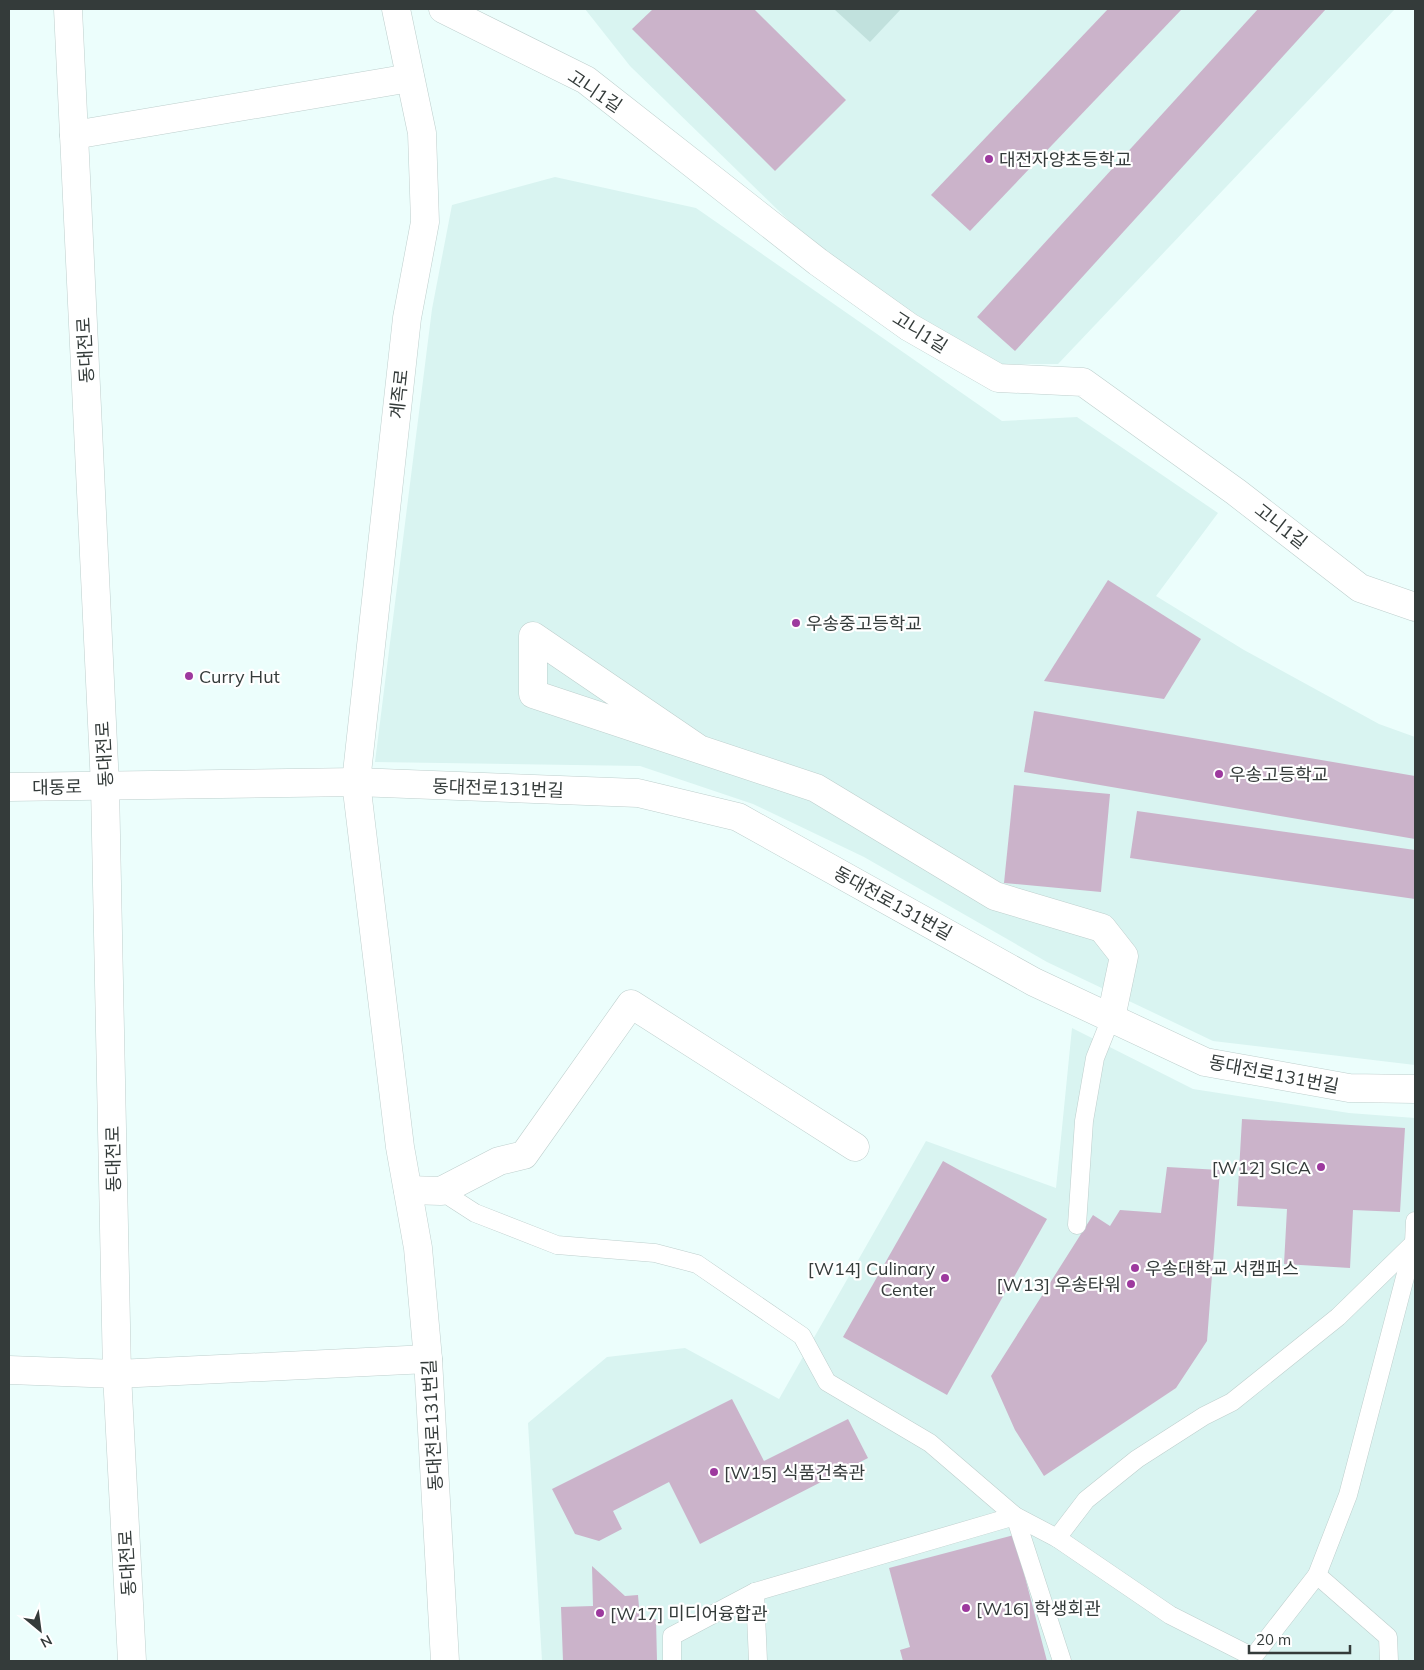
<svg xmlns="http://www.w3.org/2000/svg" width="1424" height="1670" font-family="Mulish,'Noto Sans KR',sans-serif">
  <style>
    .built { fill: #d9f4f1 }
    .green { fill: #c1e1dd }
    .building { fill: #cbb3ca }
    .lines { fill: none; stroke-linecap: round; stroke-linejoin: round }
    .lane-casing { stroke: #becfcd; stroke-width: 19 }
    .street-casing { stroke: #becfcd; stroke-width: 29 }
    .secondary-casing { stroke: #becfcd; stroke-width: 29 }
    .lane { stroke: #fff; stroke-width: 18 }
    .street { stroke: #fff; stroke-width: 28 }
    .secondary { stroke: #fff; stroke-width: 28 }
    .poi-dot { fill: #9d399e; stroke: #fff; stroke-width: 2 }
    .labels { text-anchor: middle; dominant-baseline: central; stroke-width: 4.5; stroke-linejoin: round; paint-order: stroke }
    .street-label { font-size: 18px; fill: #343b3a; stroke: #fff }
    .poi-label { font-size: 18px; fill: #343b3a; stroke: #fff; text-anchor: start }
  </style>
  <rect width="100%" height="100%" fill="#ecfefc"/>
  <g class="built">
    <path d="M585,9H1395L1058,364H998L911,315L822,253L630,66Z"/>
    <path d="M555,177L696,208L1002,421L1077,417L1218,513L1156,596L1244,650L1379,724L1415,737V1065L1213,1041L1047,962L864,857L753,804L640,766L375,762L432,309L452,205Z"/>
    <path d="M1072,1028L1193,1089L1349,1113L1415,1118V1661H542L528,1423L607,1357L685,1348L779,1399L926,1141L1056,1188Z"/>
  </g>
  <path class="green" d="M834,9H901L870,42Z"/>
  <g class="building">
    <path d="M653,9H754L846,100L775,171L632,29Z"/>
    <path d="M1108,9H1182L970,231L931,195Z"/>
    <path d="M1258,9H1326L1015,351L977,317Z"/>
    <path d="M1108,580L1201,639L1164,699L1044,681Z"/>
    <path d="M1034,711L1415,776V839L1024,772Z"/>
    <path d="M1014,785L1110,794L1101,892L1004,883Z"/>
    <path d="M1137,811L1415,850V899L1130,858Z"/>
    <path d="M1242,1119L1405,1128L1400,1212L1353,1210L1350,1268L1284,1264L1287,1209L1237,1206Z"/>
    <path d="M943,1161L1047,1219L947,1395L843,1337Z"/>
    <path d="M1167,1167L1220,1170L1207,1341L1176,1388L1044,1476L1015,1430L991,1376L1093,1215L1110,1226L1120,1210L1161,1213Z"/>
    <path d="M732,1399L764,1461L848,1419L868,1458L700,1544L669,1482L613,1511L622,1529L599,1541L575,1534L552,1489Z"/>
    <path d="M1014,1535L1047,1661H903L900,1650L910,1647L889,1568Z"/>
    <path d="M592,1566L625,1596L638,1595L640,1619H656L657,1661H563L561,1607L593,1606Z"/>
  </g>
  <g class="lines">
    <defs>
      <g id="lane">
        <path d="M441,1191L475,1213L557,1245L655,1253L697,1264L802,1336L827,1382L930,1443L1015,1516L1057,1538L1170,1615L1253,1657"/>
        <path d="M1077,1225L1084,1121L1095,1058L1111,1018"/>
        <path d="M1057,1538L1086,1500L1137,1459L1204,1416L1232,1402L1338,1317L1414,1243"/>
        <path d="M1317,1575L1388,1637L1389,1661"/>
        <path d="M755,1592L758,1661"/>
        <path d="M672,1661V1636L755,1592L1015,1516L1062,1661"/>
        <path d="M1250,1661L1317,1575L1348,1495L1414,1243L1415,1221"/>
      </g>
      <g id="street">
        <path d="M396,9L422,133L425,222L407,318L356,782L400,1147L418,1248L428,1359L445,1661"/>
        <path d="M443,9L586,80L818,262L909,327L998,378L1083,382L1236,492L1360,588L1415,607"/>
        <path d="M74,135L410,78"/>
        <path d="M699,749L533,636V694L816,788L995,896L1102,928L1124,956L1111,1018"/>
        <path d="M9,787L356,782L638,793L738,817L1034,982L1205,1062L1349,1088L1415,1089"/>
        <path d="M408,1190L441,1191L499,1161L524,1155L631,1004L855,1147"/>
        <path d="M9,1370L117,1374L428,1359"/>
      </g>
      <path id="secondary" d="M68,9L105,786L117,1374L132,1661"/>
    </defs>
    <use href="#lane" class="lane-casing"/>
    <use href="#street" class="street-casing"/>
    <use href="#secondary" class="secondary-casing"/>
    <use href="#lane" class="lane"/>
    <use href="#street" class="street"/>
    <use href="#secondary" class="secondary"/>
  </g>
  <g class="poi-dot">
    <circle cx="989" cy="159" r="5"/>
    <circle cx="796" cy="623" r="5"/>
    <circle cx="189" cy="676" r="5"/>
    <circle cx="1219" cy="774" r="5"/>
    <circle cx="1321" cy="1167" r="5"/>
    <circle cx="1135" cy="1268" r="5"/>
    <circle cx="945" cy="1278" r="5"/>
    <circle cx="1131" cy="1284" r="5"/>
    <circle cx="714" cy="1472" r="5"/>
    <circle cx="966" cy="1608" r="5"/>
    <circle cx="600" cy="1613" r="5"/>
  </g>
  <g class="labels">
    <g class="street-label">
      <text transform="translate(595 91) rotate(34)">고니1길</text>
      <text transform="translate(920 332) rotate(32)">고니1길</text>
      <text transform="translate(85 350) rotate(-93)">동대전로</text>
      <text transform="translate(399 394) rotate(-84)">계족로</text>
      <text transform="translate(1281 526) rotate(38)">고니1길</text>
      <text transform="translate(104 754) rotate(-93)">동대전로</text>
      <text transform="translate(57 787) rotate(-1)">대동로</text>
      <text transform="translate(498 788) rotate(2)">동대전로131번길</text>
      <text transform="translate(893 903) rotate(29)">동대전로131번길</text>
      <text transform="translate(1274 1074) rotate(11)">동대전로131번길</text>
      <text transform="translate(113 1159) rotate(-91)">동대전로</text>
      <text transform="translate(432 1425) rotate(-93)">동대전로131번길</text>
      <text transform="translate(127 1563) rotate(-93)">동대전로</text>
    </g>
    <g class="poi-label">
      <text x="999" y="159">대전자양초등학교</text>
      <text x="806" y="623">우송중고등학교</text>
      <text x="199" y="676">Curry Hut</text>
      <text x="1229" y="774">우송고등학교</text>
      <text x="1311" y="1167" text-anchor="end">[W12] SICA</text>
      <text x="935" y="1268" text-anchor="end">[W14] Culinary<tspan x="935" dy="21">Center</tspan></text>
      <text x="1145" y="1268">우송대학교 서캠퍼스</text>
      <text x="1121" y="1284" text-anchor="end">[W13] 우송타워</text>
      <text x="724" y="1472">[W15] 식품건축관</text>
      <text x="976" y="1608">[W16] 학생회관</text>
      <text x="610" y="1613">[W17] 미디어융합관</text>
    </g>
  </g>
  <rect width="1424" height="1670" fill="none" stroke="#343b3a" stroke-width="20"/>
  <g transform="translate(40 1630) rotate(151)" stroke="#ffffff" stroke-width="4" paint-order="stroke">
  <path d="M0-4L9 19L0 12L-9 19Z" fill="#343b3a"/>
  <text y="-8" font-size="14" font-weight="bold" text-anchor="middle" fill="#343b3a">N</text>
  </g>
  <path d="M1249 1645v8h101v-8" fill="none" stroke="#343b3a" stroke-width="2.5"/>
  <text x="1256" y="1645" font-size="15" fill="#343b3a" stroke="#ffffff" stroke-width="4" paint-order="stroke">20 m</text>
</svg>
